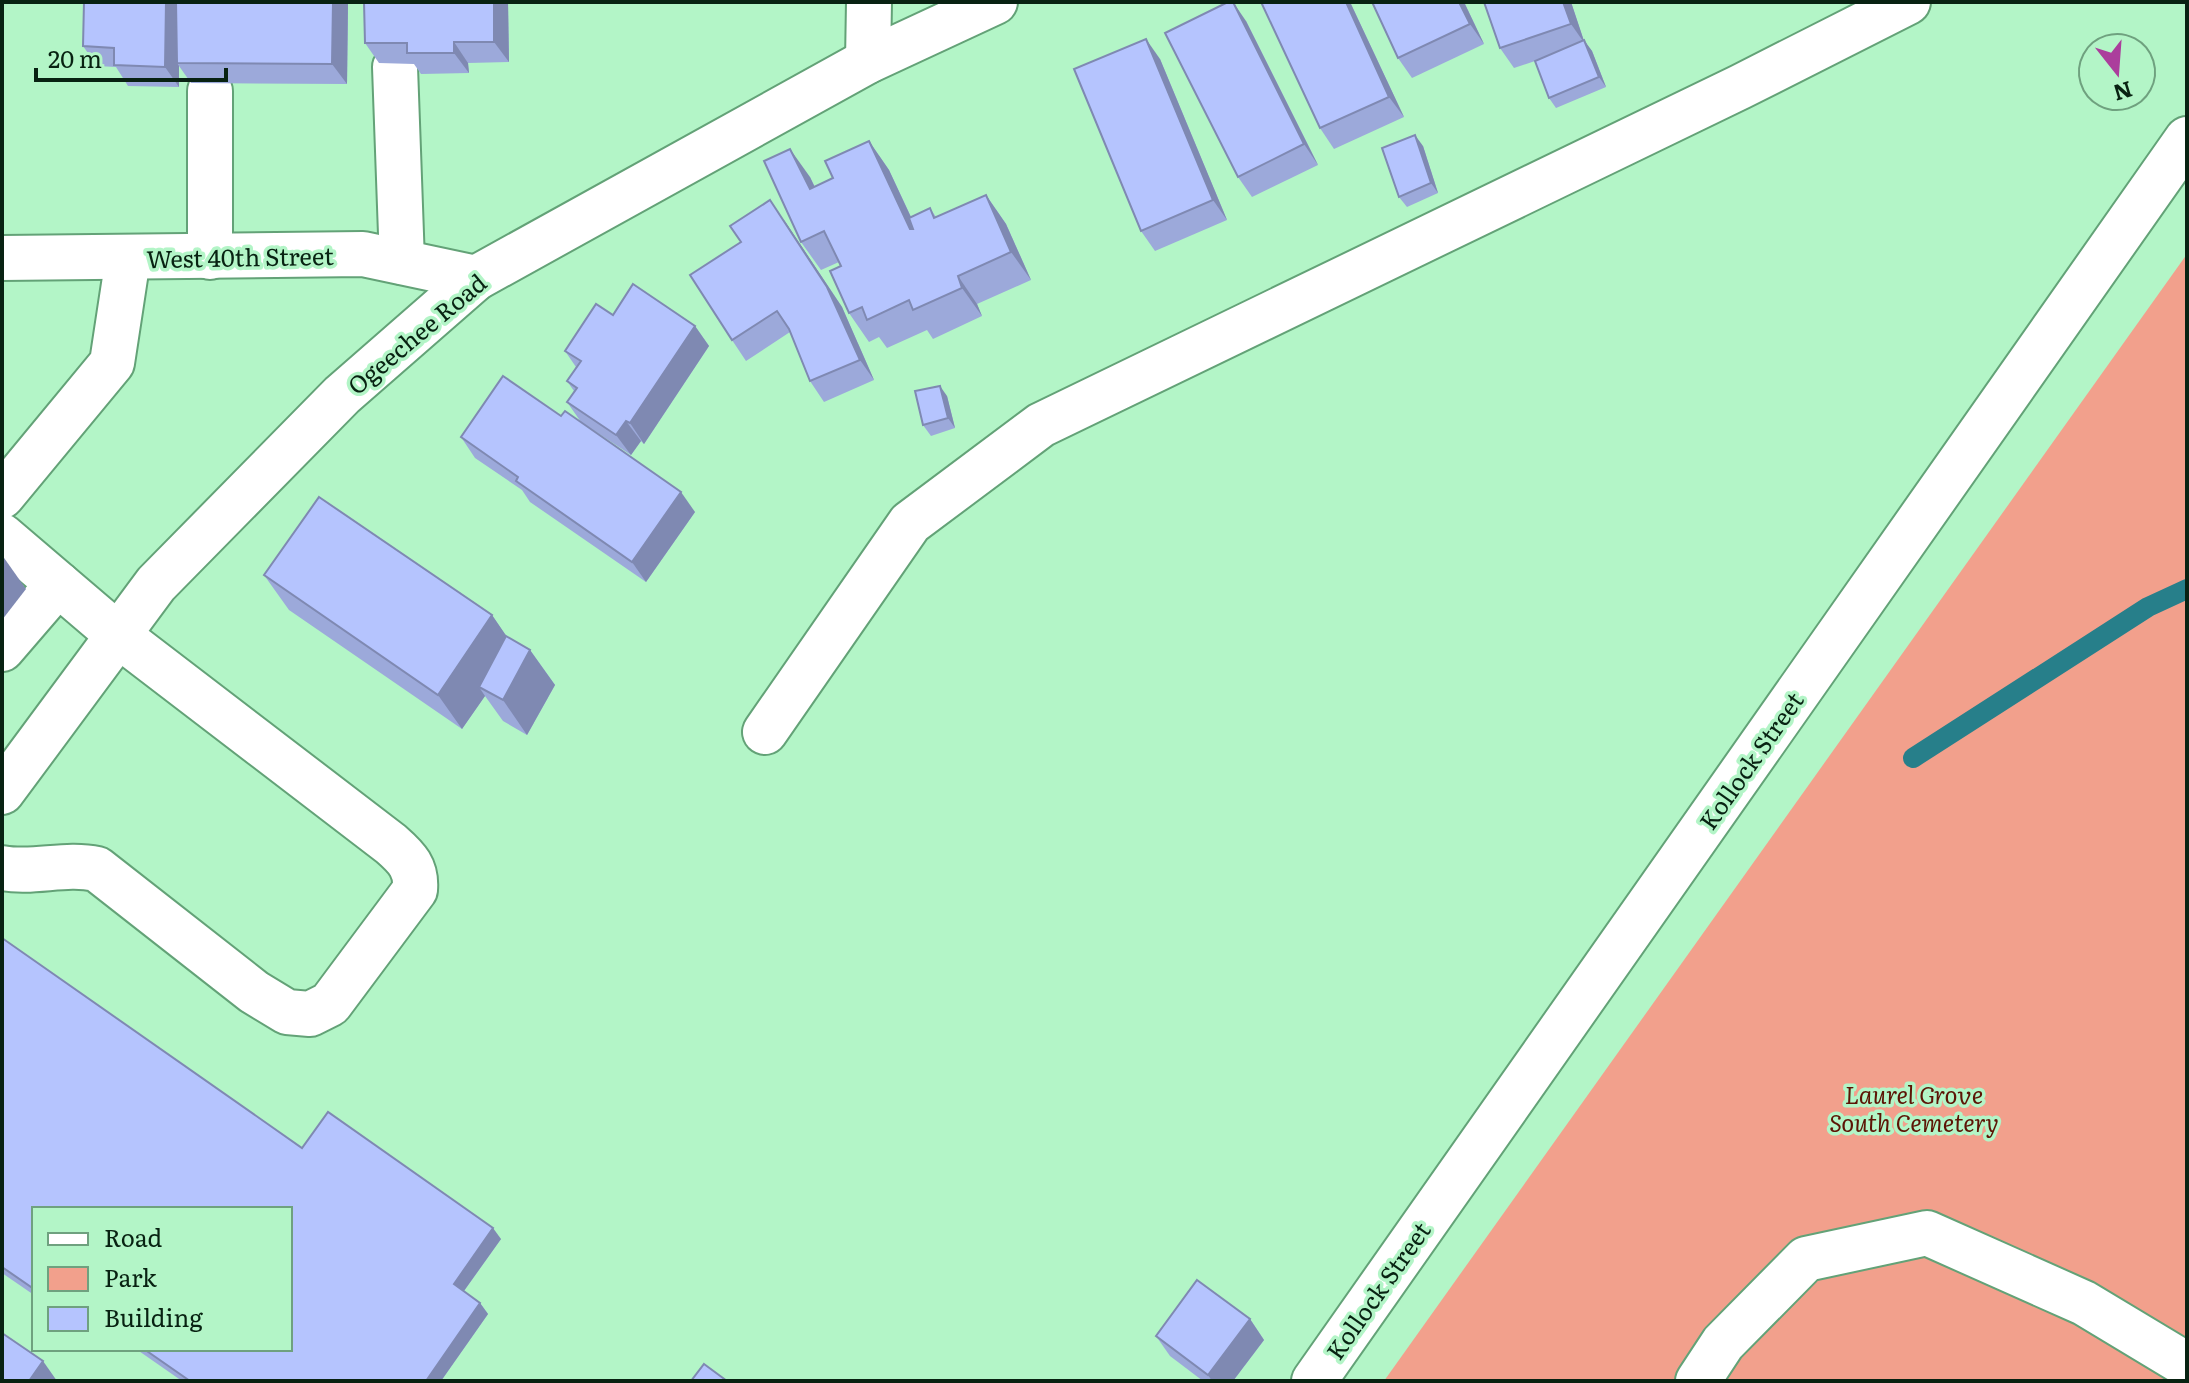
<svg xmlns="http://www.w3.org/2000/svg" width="2189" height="1383" font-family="Literata,serif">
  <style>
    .green { fill: #f2a08c }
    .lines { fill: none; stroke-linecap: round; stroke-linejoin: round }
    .stream { stroke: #277f8a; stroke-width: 20 }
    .minor-casing { stroke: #63a277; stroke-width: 48 }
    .minor { stroke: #fff; stroke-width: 44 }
    .wall { fill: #9ca9da }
    .shaded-wall { fill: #7f89b2 }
    .building { fill: #b5c4fe; stroke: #7f89b2; stroke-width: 2 }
    .labels { text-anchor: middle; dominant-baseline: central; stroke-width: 7; stroke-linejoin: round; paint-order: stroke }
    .street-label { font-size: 24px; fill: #082212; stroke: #b3f5c7 }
    .park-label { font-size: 24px; font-style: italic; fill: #5c1405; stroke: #b3f5c7 }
  </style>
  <rect width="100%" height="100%" fill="#b3f5c7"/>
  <path class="green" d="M2187,254V1381H1384Z"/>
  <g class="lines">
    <path class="stream" d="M1913,758L2148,607L2187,589"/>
    <defs>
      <g id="minor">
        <path d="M868,61L869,2"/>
        <path d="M395,67L402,262"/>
        <path d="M210,257V91"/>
        <path d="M2,258L363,254L476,278"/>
        <path d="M2,496L112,363L128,258"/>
        <path d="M2,536L118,635L391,844C407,858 417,868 415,890L330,1004L310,1014L287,1012L254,992L97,869C65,862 34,874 2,868"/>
        <path d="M2,649L58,584"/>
        <path d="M765,732L910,523L1041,425L1740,87L1908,2"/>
        <path d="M2,792L156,584L342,395L476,278L868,61L995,2"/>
        <path d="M1314,1381L2187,139"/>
        <path d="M1698,1381L1723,1343L1806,1259L1927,1233L2084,1303L2187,1365"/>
      </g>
    </defs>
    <use href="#minor" class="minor-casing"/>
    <use href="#minor" class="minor"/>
  </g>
  <g class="wall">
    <path d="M348,2L347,84L191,83L179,66V87L128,86L116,67L97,66L83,46Z"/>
    <path d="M508,2L509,62L468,63L469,73L421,74L414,64L379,63L365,43Z"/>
    <path d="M1350,2L1404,117L1334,149L1320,128Z"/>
    <path d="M1372,2H1464L1484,44L1412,78L1398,58Z"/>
    <path d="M1484,2H1571L1584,41L1592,51L1606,87L1556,108L1549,98L1535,61L1514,68L1500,48Z"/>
    <path d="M1246,21L1318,165L1252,197L1238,177Z"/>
    <path d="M1160,59L1227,220L1155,251L1141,231Z"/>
    <path d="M869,141L889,170L911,217L930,208L936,217L986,195L1006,224L1031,280L977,304L982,316L933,339L927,330L887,348L879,337L869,342L849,313L841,266L839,262L821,270L801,242L810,177L815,187L833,178Z"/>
    <path d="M1423,146L1438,193L1407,207L1399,197Z"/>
    <path d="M784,220L842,307L874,380L824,402L810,381L790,332L746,361L732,340Z"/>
    <path d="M613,315L695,326L709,346L644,444L641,441L631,455L581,422L567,402L574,391L567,381L576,367L565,351Z"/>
    <path d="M947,396L955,428L931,436L923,425Z"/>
    <path d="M461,437L695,512L646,582L530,502L522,490L475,458Z"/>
    <path d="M264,575L492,615L506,636L530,650L555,685L527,735L503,721L485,696L462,729L289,610Z"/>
    <path d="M2,938L302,1148L501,1239L464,1291L480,1303L488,1314L441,1381H182L136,1349H290L34,1209V1295L2,1273Z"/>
    <path d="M1250,1319L1264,1340L1233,1381H1203L1170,1356L1156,1336Z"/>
  </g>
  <g class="shaded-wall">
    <path d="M166,2H180L177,63L179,66V87L165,67Z"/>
    <path d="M333,2H348L347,84L332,64Z"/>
    <path d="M494,2H508L509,62L494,42Z"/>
    <path d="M1233,2L1246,21L1318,165L1304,144Z"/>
    <path d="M1346,2H1350L1404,117L1389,97Z"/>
    <path d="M1459,2H1464L1484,44L1470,24Z"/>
    <path d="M1563,2H1571L1585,44L1571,24Z"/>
    <path d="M1146,39L1160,59L1227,220L1213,200Z"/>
    <path d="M1584,40L1592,51L1606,87L1599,77Z"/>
    <path d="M454,42L468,63L469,73L454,53Z"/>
    <path d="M1415,135L1423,146L1438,193L1431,183Z"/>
    <path d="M869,141L889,170L930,258L910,229Z"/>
    <path d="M790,149L810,177L829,218L810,189Z"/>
    <path d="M986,195L1006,224L1031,280L1011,252Z"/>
    <path d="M784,220L842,307L874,380L860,360Z"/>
    <path d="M958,276L977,304L982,316L962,288Z"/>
    <path d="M695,326L709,346L644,444L630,423Z"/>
    <path d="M940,386L947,396L955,428L948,418Z"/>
    <path d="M626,421L641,441L631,455L616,435Z"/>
    <path d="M681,492L695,512L646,582L632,562Z"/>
    <path d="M2,555L26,589L2,620Z"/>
    <path d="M492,615L516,650L479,687L485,696L462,729L438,695Z"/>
    <path d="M530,650L555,685L527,735L503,700Z"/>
    <path d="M493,1228L501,1239L461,1295L454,1284Z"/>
    <path d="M480,1303L488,1314L441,1381H426Z"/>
    <path d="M1250,1319L1264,1340L1233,1381H1212L1208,1375Z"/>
    <path d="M43,1361L57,1381H29Z"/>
  </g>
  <g class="building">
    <path d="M84,2H166L165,67L114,65V48L83,46Z"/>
    <path d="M176,2H333L332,64L177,63Z"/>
    <path d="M364,2H494V42H454V53H407V43H365Z"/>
    <path d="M1228,2H1233L1304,144L1238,177L1165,33Z"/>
    <path d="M1261,2H1346L1389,97L1320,128Z"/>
    <path d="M1372,2H1459L1470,24L1398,58Z"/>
    <path d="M1484,2H1563L1571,24L1500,48Z"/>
    <path d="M1146,39L1213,200L1141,231L1074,69Z"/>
    <path d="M1584,40L1599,77L1549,98L1535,61Z"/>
    <path d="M1415,135L1431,183L1399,197L1382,148Z"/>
    <path d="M869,141L910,229H913L909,218L930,208L934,218L986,195L1011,252L958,276L962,288L913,310L909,300L867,320L862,307L849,313L830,271L841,266L824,231L801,242L764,161L790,149L810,189L833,178L825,161Z"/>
    <path d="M770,200L827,287L860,360L810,381L789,329L777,311L732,340L690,275L741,242L730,226Z"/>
    <path d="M633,284L695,326L630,423L626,421L616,435L567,402L577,388L567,381L581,361L565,351L596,304L613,315Z"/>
    <path d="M503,376L561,416L565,411L681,492L632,562L516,481L518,477L461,437Z"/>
    <path d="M940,386L948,418L923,425L915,391Z"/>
    <path d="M319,497L492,615L438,695L264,575Z"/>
    <path d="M506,636L530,650L503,700L479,687Z"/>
    <path d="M2,938L302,1148L328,1112L493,1228L454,1284L480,1303L426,1381H190L144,1349H290V1209H34V1289L2,1267Z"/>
    <path d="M1197,1280L1250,1319L1208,1375L1156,1336Z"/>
    <path d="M2,1333L43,1361L29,1381H2Z"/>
    <path d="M704,1364L727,1381H691Z"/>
  </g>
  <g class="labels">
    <g class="street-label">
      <text transform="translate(240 256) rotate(-1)">West 40th Street</text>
      <text transform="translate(416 333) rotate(-40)">Ogeechee Road</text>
      <text transform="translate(1750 760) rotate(-55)">Kollock Street</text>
      <text transform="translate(1377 1290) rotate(-55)">Kollock Street</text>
    </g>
    <g class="park-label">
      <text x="1914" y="1093">Laurel Grove<tspan x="1914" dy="28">South Cemetery</tspan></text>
    </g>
  </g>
  <rect width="2189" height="1383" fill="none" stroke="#082212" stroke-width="8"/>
  <rect x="32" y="1207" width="260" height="144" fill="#b3f5c7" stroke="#6fa17f" stroke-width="2"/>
  <rect x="48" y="1233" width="40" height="12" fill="#ffffff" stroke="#6fa17f" stroke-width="2"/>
  <text x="104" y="1247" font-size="24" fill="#082212">Road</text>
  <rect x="48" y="1267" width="40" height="24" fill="#f2a08c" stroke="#6fa17f" stroke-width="2"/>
  <text x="104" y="1287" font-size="24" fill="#082212">Park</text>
  <rect x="48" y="1307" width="40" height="24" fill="#b5c4fe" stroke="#6fa17f" stroke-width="2"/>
  <text x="104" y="1327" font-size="24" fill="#082212">Building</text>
  <g transform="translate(2117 72) rotate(163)"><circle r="38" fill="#b3f5c7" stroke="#6fa17f" stroke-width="2"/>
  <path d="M0-6L14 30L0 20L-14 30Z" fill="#ab3e9c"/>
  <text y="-12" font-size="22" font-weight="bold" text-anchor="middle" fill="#082212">N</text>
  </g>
  <path d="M36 68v12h190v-12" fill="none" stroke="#082212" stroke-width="4"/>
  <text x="48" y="68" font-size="24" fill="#082212" stroke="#b3f5c7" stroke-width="6" paint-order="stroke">20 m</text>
</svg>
